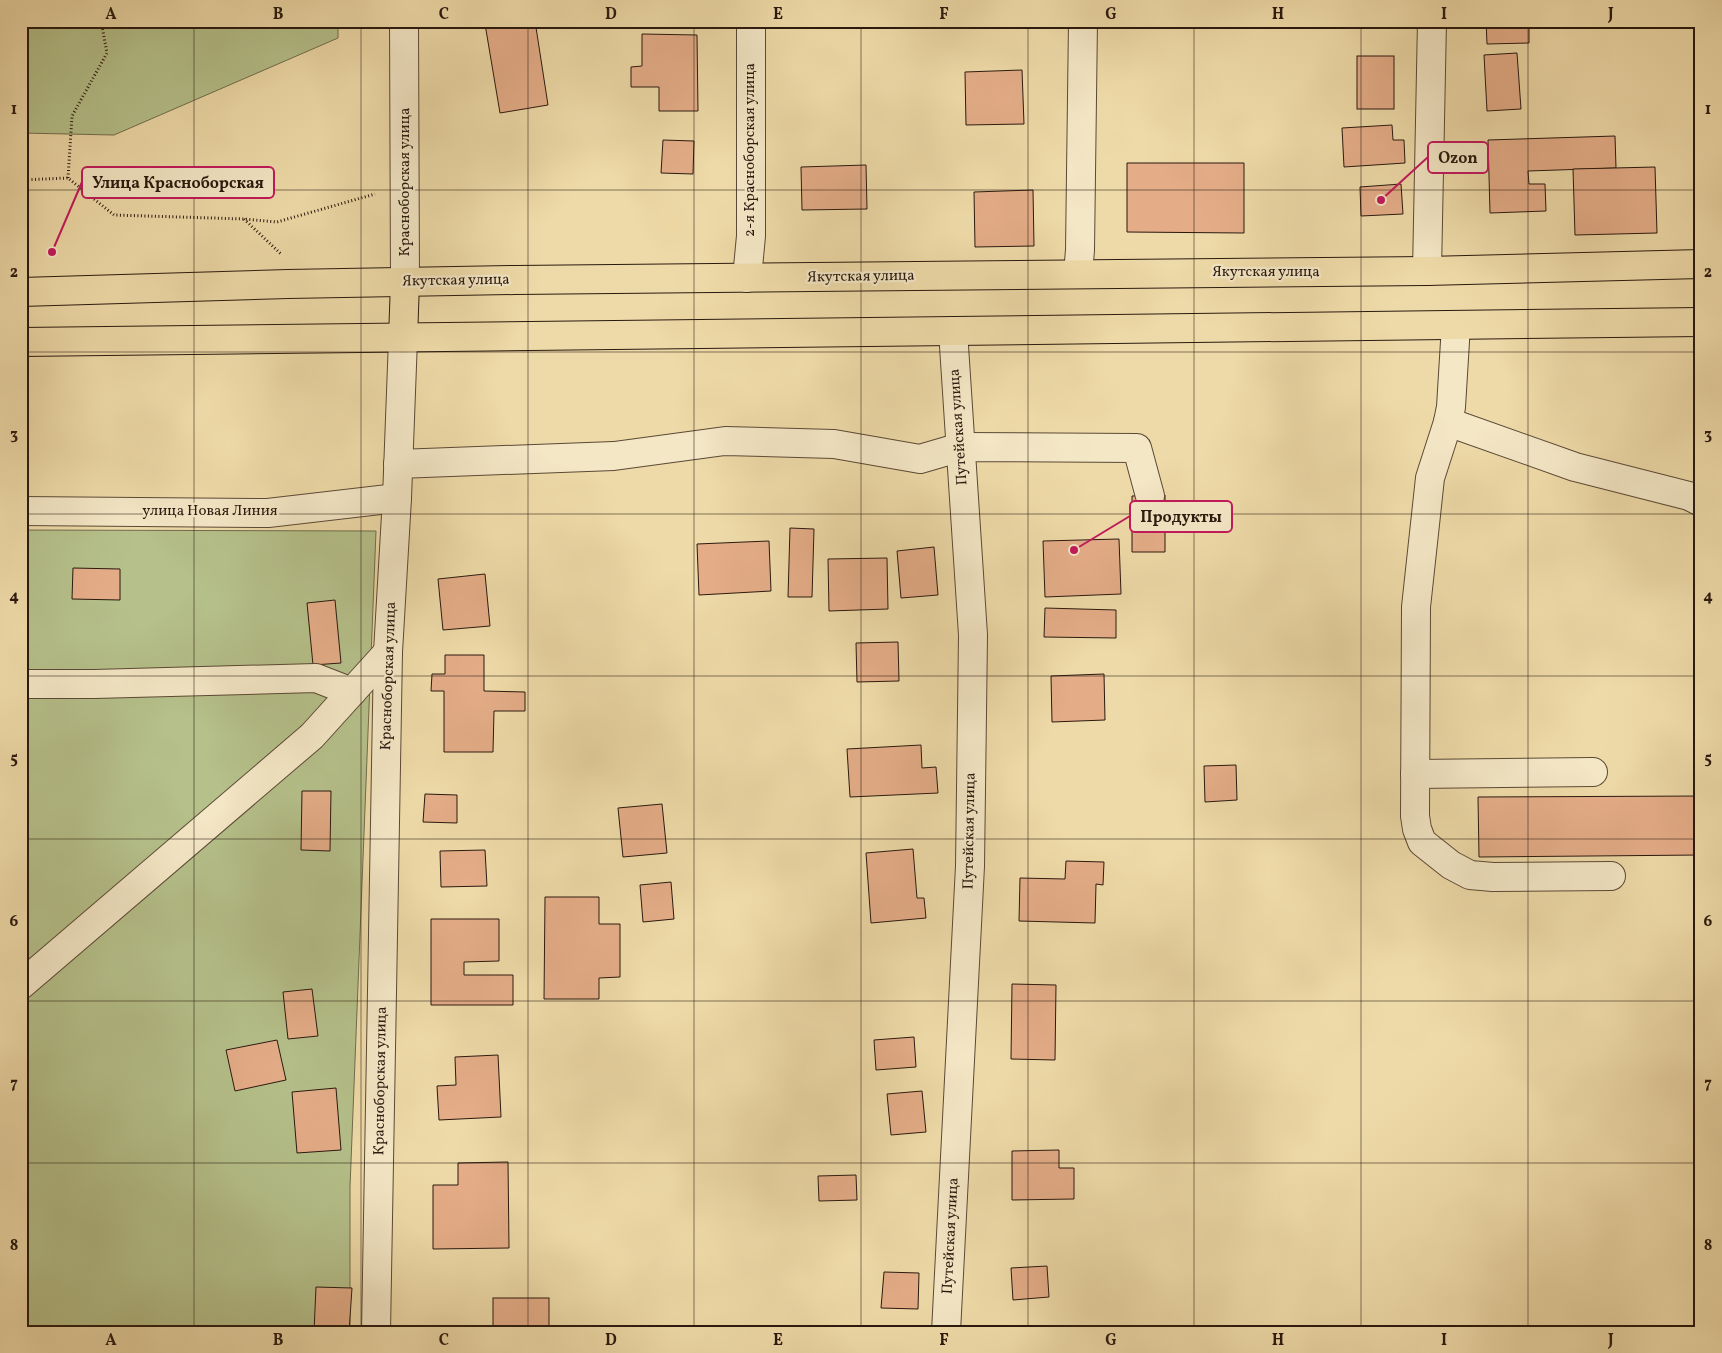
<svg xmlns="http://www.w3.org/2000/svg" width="1722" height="1353" font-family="Vollkorn,serif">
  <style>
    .green { fill: #b5c08a; stroke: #706c4c }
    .building { fill: #e4ad88; stroke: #2a190f }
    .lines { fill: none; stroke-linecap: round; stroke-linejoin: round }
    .minor-casing { stroke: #5b4935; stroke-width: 30 }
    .major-casing { stroke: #2a190f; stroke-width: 30 }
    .path { stroke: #2a190f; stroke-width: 3; stroke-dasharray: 1 2.5; stroke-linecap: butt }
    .minor { stroke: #f4e7c6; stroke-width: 28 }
    .major { stroke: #eedaa8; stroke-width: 28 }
    .grid { fill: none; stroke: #2a190f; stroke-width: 1; stroke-opacity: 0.55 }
    .labels { text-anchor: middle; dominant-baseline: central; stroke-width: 4.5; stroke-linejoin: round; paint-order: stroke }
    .street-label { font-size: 15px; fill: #2a190f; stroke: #f4e7c6 }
    .leader { fill: none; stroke: #c2185b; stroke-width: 2 }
    .callout-dot { fill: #c2185b; stroke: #f4e7c6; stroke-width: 2 }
    .callout { fill: #f4e7c6; stroke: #c2185b; stroke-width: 2 }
    .callout-label { font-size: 16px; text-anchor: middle; font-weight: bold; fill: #2a190f }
    .neatline { fill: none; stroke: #2a190f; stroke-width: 2 }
    .grid-label { font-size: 16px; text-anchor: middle; font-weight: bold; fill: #2a190f }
  </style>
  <rect width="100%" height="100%" fill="#eedaa8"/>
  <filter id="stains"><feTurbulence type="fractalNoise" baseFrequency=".004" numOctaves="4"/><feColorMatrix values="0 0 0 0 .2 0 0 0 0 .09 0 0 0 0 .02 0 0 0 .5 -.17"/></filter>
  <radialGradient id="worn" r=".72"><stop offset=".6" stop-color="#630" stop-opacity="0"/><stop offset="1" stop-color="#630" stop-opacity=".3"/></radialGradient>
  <g class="green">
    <path d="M21,21H338V38L114,135L21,133Z"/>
    <path d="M21,530L376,531L350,1187V1332H21Z"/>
  </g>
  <g class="building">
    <path d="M500,21H535L548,105L500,113L485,24Z"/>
    <path d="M1486,21H1529V43L1487,44Z"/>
    <path d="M642,34L697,35L698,111H659V87H631V67L642,66Z"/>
    <path d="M1517,53L1521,109L1487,111L1484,55Z"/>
    <rect x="1357" y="56" width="37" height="53"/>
    <path d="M1022,70L1024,124L966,125L965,72Z"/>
    <path d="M1392,125L1393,140H1404L1405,163L1344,167L1342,128Z"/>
    <path d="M1615,136L1616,168L1528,171L1529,184H1545L1546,211L1490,213L1488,140Z"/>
    <path d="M663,140L694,141L693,174L661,173Z"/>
    <path d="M1127,163H1244V233L1127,232Z"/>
    <path d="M866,165L867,209L802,210L801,167Z"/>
    <path d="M1655,167L1657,233L1575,235L1573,169Z"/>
    <path d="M1401,184L1403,214L1361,216L1360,187Z"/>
    <path d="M1033,190L1034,246L975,247L974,192Z"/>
    <path d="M1165,495V552H1132V496Z"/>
    <path d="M790,528L814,529L812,597H788Z"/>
    <path d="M1119,539L1121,594L1045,597L1043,541Z"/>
    <path d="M769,541L771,591L699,595L697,544Z"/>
    <path d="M934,547L938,595L901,598L897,551Z"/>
    <path d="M887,558L888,609L829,611L828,559Z"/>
    <path d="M73,568L120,569V600L72,599Z"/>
    <path d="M485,574L490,626L443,630L438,579Z"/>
    <path d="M335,600L341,663L313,665L307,603Z"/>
    <path d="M1045,608L1116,610V638L1044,637Z"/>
    <path d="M898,642L899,681L857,682L856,643Z"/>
    <path d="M445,655H484V691L525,692V711H494L493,752H444V691H431L432,674H445Z"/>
    <path d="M1104,674L1105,720L1052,722L1051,676Z"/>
    <path d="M921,745L922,768L936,767L938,793L850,797L847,749Z"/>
    <path d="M1236,765L1237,800L1205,802L1204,766Z"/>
    <path d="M302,791H331L330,851L301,850Z"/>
    <path d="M425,794L457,795V823L423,822Z"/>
    <path d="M1701,796V855L1479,857L1478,797Z"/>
    <path d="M662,804L667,853L623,857L618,808Z"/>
    <path d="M913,849L917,898H924L926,918L871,923L866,853Z"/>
    <path d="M485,850L487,886L441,887L440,851Z"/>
    <path d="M1066,861L1104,862L1103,885L1096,884L1095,923L1019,921L1020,878L1065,879Z"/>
    <path d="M671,882L674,919L643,922L640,885Z"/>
    <path d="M545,897H599V924H620V977L599,978V999H544Z"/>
    <path d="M431,919H499V961L464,962V975H513V1005H431Z"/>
    <path d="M1012,984L1056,985L1055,1060L1011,1059Z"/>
    <path d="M312,989L318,1036L288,1039L283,992Z"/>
    <path d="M914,1037L916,1067L876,1070L874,1040Z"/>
    <path d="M277,1040L286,1080L235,1091L226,1050Z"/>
    <path d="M498,1055L501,1117L439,1120L437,1086L456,1085L455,1057Z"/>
    <path d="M336,1088L341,1150L297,1153L292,1092Z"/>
    <path d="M922,1091L926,1132L891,1135L887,1094Z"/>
    <path d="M1059,1150V1168H1074V1199L1012,1200V1151Z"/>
    <path d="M508,1162L509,1248L433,1249V1185H458V1163Z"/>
    <path d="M856,1175L857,1200L819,1201L818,1176Z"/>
    <path d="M1047,1266L1049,1297L1013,1300L1011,1268Z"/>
    <path d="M884,1272L919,1273L918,1309L881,1308Z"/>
    <path d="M316,1287L352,1288L349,1332H314Z"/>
    <rect x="493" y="1298" width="56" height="34"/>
  </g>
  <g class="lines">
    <defs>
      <g id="minor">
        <path d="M404,21L405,282"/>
        <path d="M1427,271L1432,21"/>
        <path d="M1078,274L1080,250L1083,21"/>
        <path d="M747,278L751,236V21"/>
        <path d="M1456,325L1451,407L1448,422L1430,478L1416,607L1415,816L1417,829L1422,842L1451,865L1470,875L1493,877L1611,876"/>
        <path d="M1448,422L1575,467L1689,496L1701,502"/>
        <path d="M398,464L614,456L725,441L834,444L920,459L961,447L1137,448L1150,496"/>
        <path d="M21,511L268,513L397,498"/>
        <path d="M21,684H94L316,678L352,692"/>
        <path d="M1415,774L1593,772"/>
        <path d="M21,985L312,736L388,652"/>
        <path d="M376,1332L388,652L397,498L403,339"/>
        <path d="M946,1332L970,866L973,635L953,331"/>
      </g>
      <g id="major">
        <path d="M21,292L288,284L515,280L1427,271L1701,264"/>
        <path d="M403,339L405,282"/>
        <path d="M21,342L1701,322"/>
      </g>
    </defs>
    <use href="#minor" class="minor-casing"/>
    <use href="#major" class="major-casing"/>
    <g class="path">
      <path d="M68,178L72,116L107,53L101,21"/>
      <path d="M21,180L68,178L114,215L244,219L277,222L375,194"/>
      <path d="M244,219L281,254"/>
    </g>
    <use href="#minor" class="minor"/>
    <use href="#major" class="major"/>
  </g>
  <path class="grid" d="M194,21V1332M361,21V1332M528,21V1332M694,21V1332M861,21V1332M1028,21V1332M1194,21V1332M1361,21V1332M1528,21V1332M21,190H1701M21,352H1701M21,514H1701M21,676H1701M21,839H1701M21,1001H1701M21,1163H1701"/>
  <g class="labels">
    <g class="street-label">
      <text transform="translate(750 150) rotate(-90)">2-я Красноборская улица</text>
      <text transform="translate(405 182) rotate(-90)">Красноборская улица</text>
      <text x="1266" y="272">Якутская улица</text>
      <text transform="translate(861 277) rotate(-1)">Якутская улица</text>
      <text transform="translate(456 281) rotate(-1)">Якутская улица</text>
      <text transform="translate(959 427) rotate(-94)">Путейская улица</text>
      <text x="210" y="511">улица Новая Линия</text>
      <text transform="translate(389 676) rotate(-88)">Красноборская улица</text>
      <text transform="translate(970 831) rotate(-89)">Путейская улица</text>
      <text transform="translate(381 1081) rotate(-89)">Красноборская улица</text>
      <text transform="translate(951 1236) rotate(-87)">Путейская улица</text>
    </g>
  </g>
  <path class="leader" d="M1381 200L1428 157M52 252L82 182M1074 550L1130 516"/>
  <g class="callout-dot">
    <circle cx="1381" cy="200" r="5"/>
    <circle cx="52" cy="252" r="5"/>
    <circle cx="1074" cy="550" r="5"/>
  </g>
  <g class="callout">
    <rect x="1428" y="142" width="60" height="31" rx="5"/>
    <rect x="82" y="167" width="192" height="31" rx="5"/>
    <rect x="1130" y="501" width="102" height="31" rx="5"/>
  </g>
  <g class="callout-label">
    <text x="1458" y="163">Ozon</text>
    <text x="178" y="188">Улица Красноборская</text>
    <text x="1181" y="522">Продукты</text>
  </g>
  <rect width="1722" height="1353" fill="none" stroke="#eedaa8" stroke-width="55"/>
  <rect x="28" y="28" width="1666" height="1298" class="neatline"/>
  <g class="grid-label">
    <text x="111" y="19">A</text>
    <text x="278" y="19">B</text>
    <text x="444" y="19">C</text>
    <text x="611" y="19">D</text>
    <text x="778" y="19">E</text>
    <text x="944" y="19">F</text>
    <text x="1111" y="19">G</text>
    <text x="1278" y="19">H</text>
    <text x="1444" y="19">I</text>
    <text x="1611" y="19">J</text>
    <text x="14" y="114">1</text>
    <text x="1708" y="114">1</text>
    <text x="14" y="277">2</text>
    <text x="1708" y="277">2</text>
    <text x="14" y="439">3</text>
    <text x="1708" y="439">3</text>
    <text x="14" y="601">4</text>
    <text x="1708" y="601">4</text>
    <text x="14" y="763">5</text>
    <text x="1708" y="763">5</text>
    <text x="14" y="926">6</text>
    <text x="1708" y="926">6</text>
    <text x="14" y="1088">7</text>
    <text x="1708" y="1088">7</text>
    <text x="14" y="1250">8</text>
    <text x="1708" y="1250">8</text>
    <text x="111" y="1345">A</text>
    <text x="278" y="1345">B</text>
    <text x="444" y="1345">C</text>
    <text x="611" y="1345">D</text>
    <text x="778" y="1345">E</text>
    <text x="944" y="1345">F</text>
    <text x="1111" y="1345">G</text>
    <text x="1278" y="1345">H</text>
    <text x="1444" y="1345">I</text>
    <text x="1611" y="1345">J</text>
  </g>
  <rect width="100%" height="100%" filter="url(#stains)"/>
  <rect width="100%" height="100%" fill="url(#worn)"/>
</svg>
